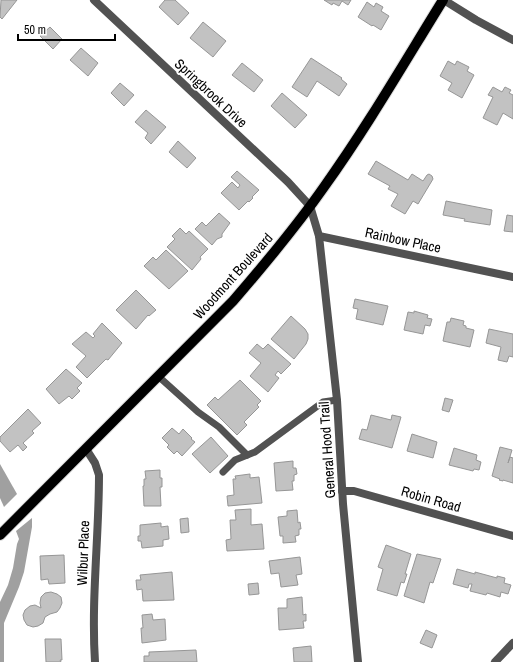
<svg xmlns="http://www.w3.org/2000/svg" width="513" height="662" font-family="'Archivo Narrow',sans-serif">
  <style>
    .water { fill: #a0a0a0 }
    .building { fill: #c2c2c2; stroke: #969696 }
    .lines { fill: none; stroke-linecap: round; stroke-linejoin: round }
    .primary-casing { stroke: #dbdbdb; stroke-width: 12 }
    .lane { stroke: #525252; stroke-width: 7 }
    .street { stroke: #525252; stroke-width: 8 }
    .primary { stroke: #000; stroke-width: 10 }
    .labels { text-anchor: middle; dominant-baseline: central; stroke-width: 3.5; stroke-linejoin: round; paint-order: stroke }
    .street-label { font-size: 14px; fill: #000; stroke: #fff }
  </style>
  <rect width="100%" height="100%" fill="#fff"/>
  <g class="water">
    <path d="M0,464L17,494L4,507L0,498Z"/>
    <path d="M32,518V527L24,572L19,587L4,623V662H0V602L8,585L13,568L17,544L19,539L16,531Z"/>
  </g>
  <g class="building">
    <path d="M1,0H17L2,19L0,17Z"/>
    <path d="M165,0H175L189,13L178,25L159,7Z"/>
    <path d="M324,0H351L348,5L342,1L339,6L333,3L332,5Z"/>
    <path d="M367,2L374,7L376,3L383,7L381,11L389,16L381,30L373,25L372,26L358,17Z"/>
    <path d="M203,22L226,41L213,57L190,38Z"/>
    <path d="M50,27L62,39L53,49L40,36Z"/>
    <path d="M81,48L98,63L88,76L70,60Z"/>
    <path d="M311,58L342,78L341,79L347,84L339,96L317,81L307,97L292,87Z"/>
    <path d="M448,61L455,65L457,61L469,67L467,71L474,75L462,98L448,90L452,83L440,76Z"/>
    <path d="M242,63L263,80L254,92L232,75Z"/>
    <path d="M120,83L134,95L124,106L111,93Z"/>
    <path d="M493,87L502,92L505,87L511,90L509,93L513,95V119L503,113L497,125L483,118L493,97L488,95Z"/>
    <path d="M282,93L307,115L295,128L271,106Z"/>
    <path d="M146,110L166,127L151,144L145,138L148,133L135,122Z"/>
    <path d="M178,141L196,158L187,168L169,152Z"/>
    <path d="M376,161L408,180L412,174L423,181L427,175L429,174L432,176L433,179L418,204L413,201L405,214L391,206L398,194L388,189L390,186L368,174Z"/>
    <path d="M237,171L259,190L252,197L253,198L249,202L248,201L239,210L221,193L232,182L238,188L240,185L231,177Z"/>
    <path d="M446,201L492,210L490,225L464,221L465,219L443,215Z"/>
    <path d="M219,213L230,223L222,234V237L217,239L212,245L195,229L202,222L206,226Z"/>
    <path d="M507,215L513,216V232L504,231Z"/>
    <path d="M180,228L186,234L189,231L208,249L200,257L201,259L192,270L167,247L175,239L172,236Z"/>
    <path d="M166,250L188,271L169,289L144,266L153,257L156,260Z"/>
    <path d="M136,290L156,310L149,316L148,315L136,329L116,310Z"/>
    <path d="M355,299L388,306L383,325L356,319L358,309L353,308Z"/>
    <path d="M414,311L428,315L427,318L432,319L430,326L425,325L423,334L404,330L408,312L414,313Z"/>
    <path d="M291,316L305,329L308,334V339L306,344L294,359L271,339Z"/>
    <path d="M451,318L464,321L463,325L466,326V328L474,330L470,347L443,341L447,322H450Z"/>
    <path d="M102,323L122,343L108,360L106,359L87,378L76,367L86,356L72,344L86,332L93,338L95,336L93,334Z"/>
    <path d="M489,329L513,334V357L509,356L507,362L498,360L501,347L486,343Z"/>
    <path d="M257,344L263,349L268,344L291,364L281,374L278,371L275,375L279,378L268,392L250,376L261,363L249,353Z"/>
    <path d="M66,369L82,383L77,388L80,391L72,399L69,396L59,404L46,389Z"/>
    <path d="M240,380L261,401L257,405L259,407L244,422L247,425L237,435L207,405L215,397L218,400Z"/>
    <path d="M445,398L453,400L449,412L442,410Z"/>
    <path d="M28,409L41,423L32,431L34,433L23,443L27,447L23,451L18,445L10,452L0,441V437Z"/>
    <path d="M371,415L391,420L392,415L401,417L392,448L359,439L362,429L367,430Z"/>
    <path d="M172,428L179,434L183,429L192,438L191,439L195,442L182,456L177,451L174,454L167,447L169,445L162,438Z"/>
    <path d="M412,434L437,442L433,458L407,451Z"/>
    <path d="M211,437L228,456L210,473L192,454Z"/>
    <path d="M500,447L512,450L508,463L510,457L513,458V483L503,480V481L499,480L500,479L492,476Z"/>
    <path d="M454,448L477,455L476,460L481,462L479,470L474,469L473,471L449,465Z"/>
    <path d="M293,461V468H296L297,474L294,475V481H292L293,490L276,491L274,463Z"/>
    <path d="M160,470V478H162V487H160L161,506H144L143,486H144V479H146L145,471Z"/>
    <path d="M250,474V478L259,477L262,503L228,506L227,496L234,495L233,479H236L235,476Z"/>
    <path d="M251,509V525L262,524L264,549L227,551L226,540L231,539L230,520H236L235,510Z"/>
    <path d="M297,510L298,523L300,522L301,529H299V535L295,536L296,542L283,543V536H280L278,517L287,516V511Z"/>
    <path d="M188,518L189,532L181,533L180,519Z"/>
    <path d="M161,523V527L168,526L169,539L163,540V546L142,548L141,541H138V536H140V525Z"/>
    <path d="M386,545L411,554L405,574H407L404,583L401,582L397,596L377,590L383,569L378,567Z"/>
    <path d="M417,554L441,559L433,583L430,582L424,603L404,596Z"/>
    <path d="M64,555L65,583L49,584L48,579L41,580L40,556Z"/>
    <path d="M300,557L302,574L296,575L298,585L281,587L279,573L271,574L269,561Z"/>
    <path d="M457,569L475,574V572L497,578V576L505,578L504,583L511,585L508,594L501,592L500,597L487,593L486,595L470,591L472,584H469L468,588L453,584Z"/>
    <path d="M172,572L174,600L143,601L142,589L137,590L136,580H141L140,575Z"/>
    <path d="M258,583L259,594L249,595L248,584Z"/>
    <path d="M51,592L57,594L61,597L62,603L60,608L57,612L50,614L45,617L43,623L38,626L33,627L27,625L24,620L23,615L25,610L30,606L35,605L41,608L40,603L41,597L45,593Z"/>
    <path d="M302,597L303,615L306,614V621H303L304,628L279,630L278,608H287V599Z"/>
    <path d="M152,614L153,620L165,619L166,640L142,643L141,628H143L142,615Z"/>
    <path d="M426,630L437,635L432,648L420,643Z"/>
    <path d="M45,639H61L62,660H60L61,662H46Z"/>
    <path d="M311,646L312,662H294L293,648Z"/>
    <path d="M196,650L197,662H144V656H149V652Z"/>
  </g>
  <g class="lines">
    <defs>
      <path id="primary" d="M0,535L233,301C265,264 296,227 324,187C367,127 404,63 443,0"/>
    </defs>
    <use href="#primary" class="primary-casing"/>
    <g class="lane">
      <path d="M158,376L198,412L219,427L247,455"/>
      <path d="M223,472L235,460L255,452L323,402L337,400"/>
    </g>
    <g class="street">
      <path d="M94,0L288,182L310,206L319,236L513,277"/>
      <path d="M444,0L476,20L513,40"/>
      <path d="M319,236L337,400L343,504L358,662"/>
      <path d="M86,449L95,463L99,475C99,537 91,600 95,662"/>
      <path d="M342,491H354L513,536"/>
      <path d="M495,662L513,643"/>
    </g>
    <use href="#primary" class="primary"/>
  </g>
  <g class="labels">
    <g class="street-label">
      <text transform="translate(211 93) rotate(43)">Springbrook Drive</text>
      <text transform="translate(403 240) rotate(12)">Rainbow Place</text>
      <text transform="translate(233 276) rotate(-48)">Woodmont Boulevard</text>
      <text transform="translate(327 450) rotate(-94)">General Hood Trail</text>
      <text transform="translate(431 499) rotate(16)">Robin Road</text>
      <text transform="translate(83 553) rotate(-88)">Wilbur Place</text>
    </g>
  </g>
  <path d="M18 34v6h97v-6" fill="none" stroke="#000000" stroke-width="2"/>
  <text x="24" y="34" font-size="12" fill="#000000" stroke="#ffffff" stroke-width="3" paint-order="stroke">50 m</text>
</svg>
